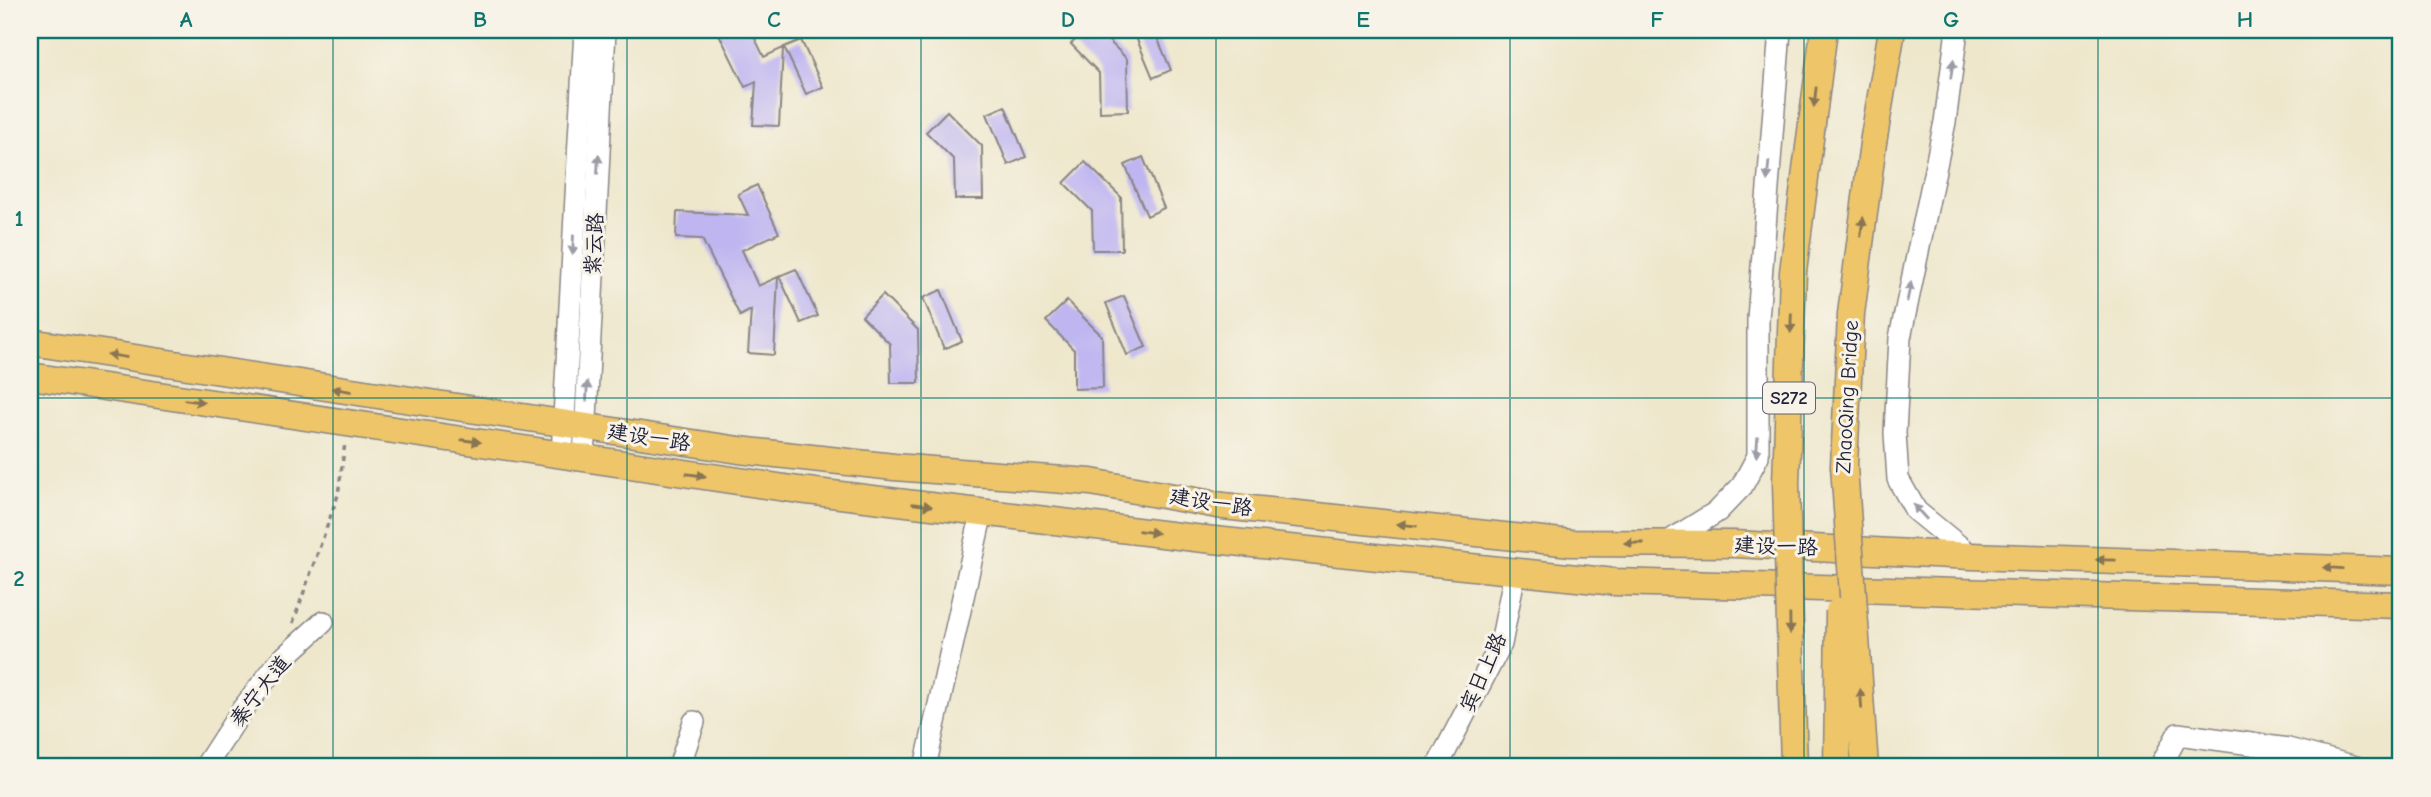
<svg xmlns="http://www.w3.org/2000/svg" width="2431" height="797" font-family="'Comic Neue','LXGW WenKai TC',sans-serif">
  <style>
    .building { fill: #bfb6f1 }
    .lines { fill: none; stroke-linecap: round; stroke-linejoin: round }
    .minor-casing { stroke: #888484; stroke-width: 24 }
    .major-casing { stroke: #888484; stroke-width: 29 }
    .path { stroke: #888484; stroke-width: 3.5; stroke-dasharray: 5 5; stroke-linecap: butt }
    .minor { stroke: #fff; stroke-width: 21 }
    .major { stroke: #eec569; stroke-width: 26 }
    .major-bridge-casing { stroke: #888484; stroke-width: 29; stroke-linecap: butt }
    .major-bridge { stroke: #eec569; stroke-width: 26 }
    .oneway { fill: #9c9ca7 }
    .oneway2 { fill: #887452 }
    .grid { fill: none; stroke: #0f766e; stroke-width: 2; stroke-opacity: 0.55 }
    .labels { text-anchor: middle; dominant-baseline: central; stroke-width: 6; stroke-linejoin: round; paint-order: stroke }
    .shield { fill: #f7f3e8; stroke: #62616f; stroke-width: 2 }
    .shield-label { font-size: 19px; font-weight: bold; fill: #22223b }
    .street-label { font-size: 21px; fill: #22223b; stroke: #f7f3e8 }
    .neatline { fill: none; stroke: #0f766e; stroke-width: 2.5 }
    .grid-label { font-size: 23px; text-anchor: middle; font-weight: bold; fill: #0f766e }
  </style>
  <rect width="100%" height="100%" fill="#f7f3e8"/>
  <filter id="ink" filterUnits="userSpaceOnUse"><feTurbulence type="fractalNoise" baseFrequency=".0143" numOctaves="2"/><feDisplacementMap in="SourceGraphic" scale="14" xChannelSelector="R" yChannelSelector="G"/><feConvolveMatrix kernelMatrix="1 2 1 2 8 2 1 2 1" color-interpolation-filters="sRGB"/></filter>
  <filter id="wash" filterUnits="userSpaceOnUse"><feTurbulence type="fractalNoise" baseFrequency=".00686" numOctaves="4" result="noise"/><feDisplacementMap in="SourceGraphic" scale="28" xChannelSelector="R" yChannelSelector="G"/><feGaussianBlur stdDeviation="1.57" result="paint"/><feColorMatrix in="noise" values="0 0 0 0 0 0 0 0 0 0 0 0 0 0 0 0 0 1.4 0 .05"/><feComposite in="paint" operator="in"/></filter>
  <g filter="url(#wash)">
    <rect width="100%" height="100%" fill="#eee7cc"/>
    <g id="blocks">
      <g class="building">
        <path d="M717,30H751L764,57L783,48L779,126L753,125L756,82L745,87Z"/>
        <path d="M1086,30H1098L1127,59L1128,111L1100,112L1099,73L1071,44Z"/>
        <path d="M1133,30H1154L1171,70L1153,78Z"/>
        <path d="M801,40L823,87L806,94L784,47Z"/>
        <path d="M1005,106L1026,157L1008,165L987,114Z"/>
        <path d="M947,111L982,146L983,199H955L954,160L926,132Z"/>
        <path d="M1143,157L1164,208L1147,216L1125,165Z"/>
        <path d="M1085,162L1121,197L1122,250H1093L1092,211L1064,183Z"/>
        <path d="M757,185L779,233L742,250L758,286L778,277L774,355L748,353L751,310L740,316L702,239L676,238L677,212L748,215L738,194Z"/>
        <path d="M796,269L818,316L801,323L779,276Z"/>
        <path d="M941,290L962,341L944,349L923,298Z"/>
        <path d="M883,295L918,330L919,383H891L890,344L862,316Z"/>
        <path d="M1124,296L1146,347L1127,355L1106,303Z"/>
        <path d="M1067,301L1102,336L1103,388L1074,389V350L1046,321Z"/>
      </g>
    </g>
  </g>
  <g filter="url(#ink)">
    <use href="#blocks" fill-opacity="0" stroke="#888484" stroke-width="2"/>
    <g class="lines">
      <defs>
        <g id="minor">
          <path d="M1957,30L1945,122L1900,338L1895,433L1898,479L1916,511L1971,556"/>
          <path d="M562,455L585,30"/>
          <path d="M584,459L605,30"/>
          <path d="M1668,542L1718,511L1742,486L1758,456V319L1780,30"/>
          <path d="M205,767L242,710L279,662L323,622"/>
          <path d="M679,767L694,722"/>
          <path d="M925,767L982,512"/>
          <path d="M1437,767L1501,644L1515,572"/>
          <path d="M2160,767L2178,734L2288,749L2356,767"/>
        </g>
        <g id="major">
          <path d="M30,342L739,450L894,467L1091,482L1223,506L1571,543L1734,544L1971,556L2401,571"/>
          <path d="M30,376L799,490L1195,538L1615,582L2401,605"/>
          <path d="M1844,466L1851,314L1873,143L1892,30"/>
        </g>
      </defs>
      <use href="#minor" class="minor-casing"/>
      <use href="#major" class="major-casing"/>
      <path class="path" d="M293,623L338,495L345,443"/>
      <use href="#minor" class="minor"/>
      <use href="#major" class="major"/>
      <defs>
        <g id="major-bridge">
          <path d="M1844,466L1865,767"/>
          <path d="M1794,767L1786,483L1793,272L1824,30"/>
          <path d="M1837,767L1839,611"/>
        </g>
      </defs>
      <use href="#major-bridge" class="major-bridge-casing"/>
      <use href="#major-bridge" class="major-bridge"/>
    </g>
    <defs><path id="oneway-solid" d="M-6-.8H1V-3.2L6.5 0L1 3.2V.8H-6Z" transform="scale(1.75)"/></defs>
    <g class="oneway">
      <use href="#oneway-solid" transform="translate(1952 69) rotate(-82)"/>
      <use href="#oneway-solid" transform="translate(598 164) rotate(-87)"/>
      <use href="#oneway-solid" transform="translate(1768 171) rotate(95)"/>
      <use href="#oneway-solid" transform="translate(573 245) rotate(93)"/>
      <use href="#oneway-solid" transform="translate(1909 292) rotate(-78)"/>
      <use href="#oneway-solid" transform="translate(587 391) rotate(-87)"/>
      <use href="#oneway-solid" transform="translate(1757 447) rotate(94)"/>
      <use href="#oneway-solid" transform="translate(1920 512) rotate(-132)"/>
    </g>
    <g class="oneway2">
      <use href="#oneway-solid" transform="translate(1815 97) rotate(97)"/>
      <use href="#oneway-solid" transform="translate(1862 227) rotate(-83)"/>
      <use href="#oneway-solid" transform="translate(1791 323) rotate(92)"/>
      <use href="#oneway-solid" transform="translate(117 356) rotate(-171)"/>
      <use href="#oneway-solid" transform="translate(342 390) rotate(-171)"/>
      <use href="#oneway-solid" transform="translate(194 401) rotate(8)"/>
      <use href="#oneway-solid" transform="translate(471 441) rotate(8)"/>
      <use href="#oneway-solid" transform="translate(696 475) rotate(8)"/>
      <use href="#oneway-solid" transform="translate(922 505) rotate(7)"/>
      <use href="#oneway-solid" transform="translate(1407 525) rotate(-174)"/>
      <use href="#oneway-solid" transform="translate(1148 532) rotate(7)"/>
      <use href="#oneway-solid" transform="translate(1634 543) rotate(180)"/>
      <use href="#oneway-solid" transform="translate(2106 560) rotate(-179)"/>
      <use href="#oneway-solid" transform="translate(2333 568) rotate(-177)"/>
      <use href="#oneway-solid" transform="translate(1790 624) rotate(89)"/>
      <use href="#oneway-solid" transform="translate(1861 699) rotate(-94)"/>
    </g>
  </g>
  <path class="grid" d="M333,30V767M627,30V767M921,30V767M1216,30V767M1510,30V767M1804,30V767M2098,30V767M30,398H2401"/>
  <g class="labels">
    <rect class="shield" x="1763" y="382.5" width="52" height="31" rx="5"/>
    <g class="shield-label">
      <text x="1789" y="398">S272</text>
    </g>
    <g class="street-label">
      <text transform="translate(594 244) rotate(-87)">紫云路</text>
      <text transform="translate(1847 397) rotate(-87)">ZhaoQing Bridge</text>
      <text transform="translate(649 437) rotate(9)">建设一路</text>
      <text transform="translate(1211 502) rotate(9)">建设一路</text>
      <text transform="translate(1776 546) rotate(2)">建设一路</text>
      <text transform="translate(1483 672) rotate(-66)">宾日上路</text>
      <text transform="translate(260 691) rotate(-52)">秦宁大道</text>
    </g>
  </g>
  <rect width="2431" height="797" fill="none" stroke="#f7f3e8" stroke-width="77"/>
  <rect x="38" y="38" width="2354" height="720" class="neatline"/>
  <g class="grid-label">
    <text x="186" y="27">A</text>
    <text x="480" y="27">B</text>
    <text x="774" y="27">C</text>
    <text x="1068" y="27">D</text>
    <text x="1363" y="27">E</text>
    <text x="1657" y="27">F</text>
    <text x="1951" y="27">G</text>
    <text x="2245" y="27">H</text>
    <text x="19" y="226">1</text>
    <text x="19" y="586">2</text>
  </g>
</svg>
